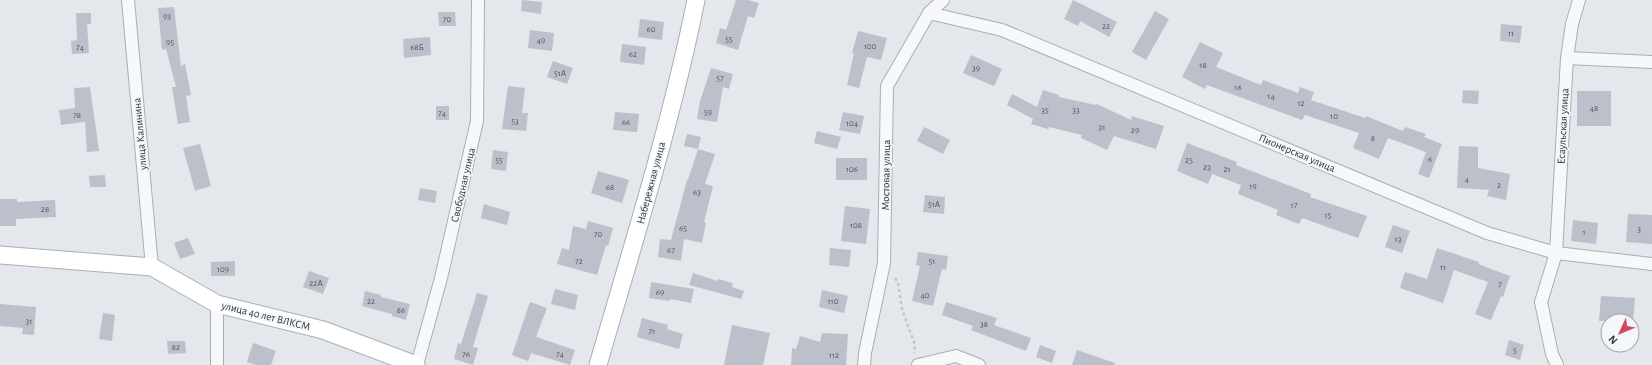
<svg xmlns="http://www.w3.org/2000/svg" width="1652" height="365" font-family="'Alegreya Sans',sans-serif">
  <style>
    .building { fill: #bbc0ca }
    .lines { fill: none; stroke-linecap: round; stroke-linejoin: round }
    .street-casing { stroke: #a9aeb7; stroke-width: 14 }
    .secondary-casing { stroke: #a9aeb7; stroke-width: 19 }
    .path { stroke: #c2c5cb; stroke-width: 2.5; stroke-dasharray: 3 3; stroke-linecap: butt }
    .street { stroke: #f7f8fa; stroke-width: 12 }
    .secondary { stroke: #fff; stroke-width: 17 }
    .labels { text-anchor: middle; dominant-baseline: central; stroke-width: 3.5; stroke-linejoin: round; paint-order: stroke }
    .number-label { font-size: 9px; fill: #4f5766 }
    .street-label { font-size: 11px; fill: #2b3445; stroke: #f4f6f9 }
  </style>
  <rect width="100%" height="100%" fill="#e4e7ec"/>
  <g class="building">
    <path d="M522,0L542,2L541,14L521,11Z"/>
    <path d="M736,0H748L759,3L754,18L748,16L738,50L716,43L720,28L726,30Z"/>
    <path d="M1073,0L1117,22L1109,37L1080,21L1078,26L1064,19Z"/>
    <path d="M174,7L181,66L185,64L191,95L186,96L190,122L178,124L172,87H176L166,49L162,50L158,8Z"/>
    <path d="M1155,11L1169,19L1146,60L1132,52Z"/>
    <path d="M438,12H455L456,26H439Z"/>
    <path d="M76,13H91V24H87L89,53L72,54L71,41L77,40Z"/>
    <path d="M640,19L664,22L662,40L638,37Z"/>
    <path d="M1501,24L1522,26L1520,43L1500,41Z"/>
    <path d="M530,30L554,33L552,51L528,48Z"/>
    <path d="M858,31L887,38L881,60L867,57L859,88L847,85L854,53H852Z"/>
    <path d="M430,37L431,55L404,58L403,39Z"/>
    <path d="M1200,42L1223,53L1216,67L1261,85L1263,80L1298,93L1300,87L1314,92L1311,100L1365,118L1366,116L1403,131L1405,127L1426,134L1424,137L1442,144L1429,178L1418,174L1426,152L1388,138L1379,159L1353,148L1359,133L1305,115L1302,120L1207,85L1205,89L1182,77Z"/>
    <path d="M622,44L646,47L644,65L620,62Z"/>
    <path d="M971,55L1002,69L994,86L963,73Z"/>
    <path d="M553,61L573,68L567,84L547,77Z"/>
    <path d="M711,68L733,74L729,89L723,87L717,122L697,119L700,101Z"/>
    <path d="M508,86L525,88L522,113H528L526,131L502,129Z"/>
    <path d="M90,87L99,151L87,152L85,122L61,125L59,110L75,108L74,88Z"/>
    <path d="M1043,90L1059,95V97L1096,105L1097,104L1131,120L1132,116L1164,126L1156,149L1114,136L1107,150L1081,138L1082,135L1049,127L1048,129L1031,124L1033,119L1007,105L1012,94L1037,107Z"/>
    <path d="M1463,90L1479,91L1478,104L1462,103Z"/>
    <rect x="1577" y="91" width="34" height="35"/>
    <rect x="436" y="106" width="13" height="14"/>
    <path d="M615,112L639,114L637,132L613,130Z"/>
    <path d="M843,112L864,116L860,134L839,130Z"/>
    <path d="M924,127L950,140L943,154L917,141Z"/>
    <path d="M817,131L841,137L837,149L814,143Z"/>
    <path d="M687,134L701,137L698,149L684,146Z"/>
    <path d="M1187,143L1237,162L1236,165L1311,194L1310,197L1367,216L1358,238L1302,218L1299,224L1276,215L1278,210L1238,194L1241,185L1212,174L1208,184L1177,171Z"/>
    <path d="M200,144L211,186L195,191L183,148Z"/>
    <path d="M1459,146L1478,147V168L1510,174L1506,200L1487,196L1489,190L1457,188Z"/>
    <path d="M698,149L715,154L705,184L713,186L704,222L706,223L702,243L684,239L681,261L658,257L660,239L671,240L687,180H688Z"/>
    <path d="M493,150L508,152L506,171L491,169Z"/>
    <rect x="836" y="158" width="31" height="22"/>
    <path d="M598,171L629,180L622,203L591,193Z"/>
    <path d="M105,175L106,187H90L89,176Z"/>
    <path d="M420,188L437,191L435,203L418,200Z"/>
    <path d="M925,195L945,197L944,214L923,212Z"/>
    <path d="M0,199H17V202L55,200L56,217L16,219V226H0Z"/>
    <path d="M484,204L510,212L507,225L481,218Z"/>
    <path d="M845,206L870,209L866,244L841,241Z"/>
    <path d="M1628,214L1652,215V244L1626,242Z"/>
    <path d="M1573,220L1598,223L1596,244L1571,241Z"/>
    <path d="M588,221L613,228L608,246L606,245L597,275L557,264L562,248L569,250L573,226L586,229Z"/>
    <path d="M1393,225L1410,231L1402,253L1385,247Z"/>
    <path d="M188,238L195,254L180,259L174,243Z"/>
    <path d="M830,248L851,250L849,267L829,265Z"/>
    <path d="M1437,248L1479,262L1478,264L1510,276L1503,297L1501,296L1491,320L1475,314L1488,282L1454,270L1443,303L1400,288L1405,272L1427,279Z"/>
    <path d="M918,252L948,256L946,270L942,269L933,306L912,301L920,266L916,265Z"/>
    <path d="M235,261V276H211V262Z"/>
    <path d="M309,271L329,278L323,294L303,287Z"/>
    <path d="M693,273L717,281L718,279L733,283L732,287L744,291L741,299L689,285Z"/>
    <path d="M651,282L694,289L691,303L670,299V301L649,298Z"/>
    <path d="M555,289L578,295L575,310L551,304Z"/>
    <path d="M822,290L848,296L844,313L819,307Z"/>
    <path d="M365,291L381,295V297L410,304L406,320L392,316V314L362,306Z"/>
    <path d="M477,293L488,296L473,347L478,348L473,365L454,359L458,343L461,344Z"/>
    <path d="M1601,296L1635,298L1633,321H1599Z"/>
    <path d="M530,302L547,308L536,337L575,350L570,365L531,353L528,361L512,355Z"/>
    <path d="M946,302L997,318L994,325L1031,338L1026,351L971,330L973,326L942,315Z"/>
    <path d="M0,304L36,307L34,335L22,334L23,328L0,326Z"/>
    <path d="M103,313L115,315L112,341L99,339Z"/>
    <path d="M642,318L668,325L667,329L683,334L679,349L637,337Z"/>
    <path d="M732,325L770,333L763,365H724Z"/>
    <path d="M822,333L848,334L846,365H791L792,348L796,349L800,336L820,342Z"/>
    <path d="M1509,340L1524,345L1520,360L1505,355Z"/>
    <path d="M167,341H185L186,353L168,354Z"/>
    <path d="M253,343L276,351L271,365H256L247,362Z"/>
    <path d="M1040,345L1056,351L1052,363L1036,357Z"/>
    <path d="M1077,350L1115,363L1114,365H1072Z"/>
  </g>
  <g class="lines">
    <defs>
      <g id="street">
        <path d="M128,0L152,267"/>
        <path d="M929,13L1002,30L1487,233L1556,253L1652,264"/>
        <path d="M1567,58L1652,62"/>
        <path d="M217,365V304"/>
        <path d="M417,365L441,278L477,121L478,0"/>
        <path d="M864,365L865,353L884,263L887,86L929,13L943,0"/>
        <path d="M918,365L956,356L979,365"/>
        <path d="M1557,365L1552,354L1541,302L1556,253L1567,58L1572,24L1579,0"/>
      </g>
      <g id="secondary">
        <path d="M0,255L152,267L217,304L323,330L416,365"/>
        <path d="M598,365C633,244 671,124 696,0"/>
      </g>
    </defs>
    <use href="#street" class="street-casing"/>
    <use href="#secondary" class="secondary-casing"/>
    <path class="path" d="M895,278L898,283L902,309L915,345L914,353"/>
    <use href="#street" class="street"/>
    <use href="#secondary" class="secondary"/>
  </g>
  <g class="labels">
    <g class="number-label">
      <text x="167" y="16">93</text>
      <text x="447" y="19">70</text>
      <text x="1106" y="26">22</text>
      <text x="651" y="29">60</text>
      <text x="1511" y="33">11</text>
      <text x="729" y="39">55</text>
      <text x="541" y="40">49</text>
      <text x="170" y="42">95</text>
      <text x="870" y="46">100</text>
      <text x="80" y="47">74</text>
      <text x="417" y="47">68Б</text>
      <text x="633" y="54">62</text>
      <text x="1203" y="65">18</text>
      <text x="976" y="68">39</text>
      <text x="560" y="73">51А</text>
      <text x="720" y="78">57</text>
      <text x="1238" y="87">16</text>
      <text x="1271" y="96">14</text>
      <text x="1301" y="103">12</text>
      <text x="1594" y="108">48</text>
      <text x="1045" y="110">35</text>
      <text x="1076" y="110">33</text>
      <text x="708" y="112">59</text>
      <text x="442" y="113">74</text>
      <text x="77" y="115">78</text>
      <text x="1334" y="116">10</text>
      <text x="515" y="121">53</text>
      <text x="626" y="122">66</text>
      <text x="852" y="123">104</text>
      <text x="1102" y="127">31</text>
      <text x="1135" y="130">29</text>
      <text x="1373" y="138">8</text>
      <text x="1430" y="159">6</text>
      <text x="499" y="160">55</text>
      <text x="1189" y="160">25</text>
      <text x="1207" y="167">23</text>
      <text x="852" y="169">106</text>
      <text x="1227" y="169">21</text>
      <text x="1467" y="179">4</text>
      <text x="1499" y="185">2</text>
      <text x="1253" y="186">19</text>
      <text x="610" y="187">68</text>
      <text x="697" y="192">63</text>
      <text x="934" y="204">51А</text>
      <text x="1294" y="205">17</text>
      <text x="45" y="209">28</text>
      <text x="1328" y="215">15</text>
      <text x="856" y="225">108</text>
      <text x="683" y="228">65</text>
      <text x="1639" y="229">3</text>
      <text x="1584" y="232">1</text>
      <text x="598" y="234">70</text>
      <text x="1398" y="239">13</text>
      <text x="671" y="250">67</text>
      <text x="579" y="261">72</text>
      <text x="932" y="261">51</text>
      <text x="1443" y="267">11</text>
      <text x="223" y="269">109</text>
      <text x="316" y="283">22А</text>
      <text x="1500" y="284">7</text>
      <text x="660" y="292">69</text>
      <text x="925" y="295">40</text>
      <text x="371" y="301">22</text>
      <text x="833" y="301">110</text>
      <text x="401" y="310">86</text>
      <text x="29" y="321">31</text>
      <text x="984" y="324">38</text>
      <text x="652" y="331">71</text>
      <text x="176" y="347">82</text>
      <text x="1515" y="350">5</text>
      <text x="466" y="354">76</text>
      <text x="560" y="354">74</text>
      <text x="834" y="355">112</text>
    </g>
    <g class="street-label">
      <text transform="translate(1563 126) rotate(-87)">Есаульская улица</text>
      <text transform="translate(140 134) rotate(-95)">улица Калинина</text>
      <text transform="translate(1297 153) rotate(23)">Пионерская улица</text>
      <text transform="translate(886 175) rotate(-89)">Мостовая улица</text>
      <text transform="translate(651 183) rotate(-75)">Набережная улица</text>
      <text transform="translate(463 185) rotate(-77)">Свободная улица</text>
      <text transform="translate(266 316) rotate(14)">улица 40 лет ВЛКСМ</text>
    </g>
  </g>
  <g transform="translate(1620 333) rotate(226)"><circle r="19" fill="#f4f6f9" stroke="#a4a8b1"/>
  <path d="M0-3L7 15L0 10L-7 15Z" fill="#d1495b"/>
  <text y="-6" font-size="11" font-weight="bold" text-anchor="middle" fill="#2b3445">N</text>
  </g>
</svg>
